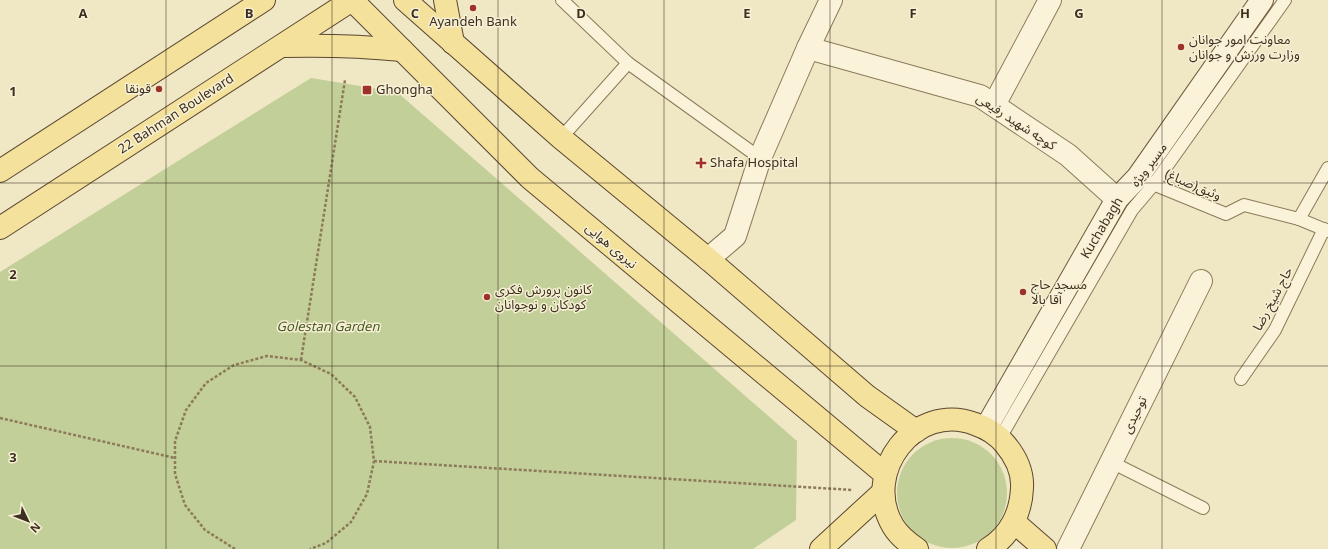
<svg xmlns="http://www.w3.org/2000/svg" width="1328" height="549" font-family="Georgia,'Noto Sans Arabic',serif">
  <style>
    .green { fill: #c3cf98 }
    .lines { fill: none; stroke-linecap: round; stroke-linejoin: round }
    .lane-casing { stroke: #8c7a5a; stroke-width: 14 }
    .street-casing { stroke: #8c7a5a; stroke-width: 24 }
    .secondary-casing { stroke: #6e5a3d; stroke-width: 24 }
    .primary-casing { stroke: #5a472f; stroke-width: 24 }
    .path { stroke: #8c7a5a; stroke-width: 2.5; stroke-dasharray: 3 2; stroke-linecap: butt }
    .lane { stroke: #faf3d9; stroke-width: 12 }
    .street { stroke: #faf3d9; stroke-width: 22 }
    .secondary { stroke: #faf3d9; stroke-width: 22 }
    .primary { stroke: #f4e19c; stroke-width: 22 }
    .grid { fill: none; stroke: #3c2f1f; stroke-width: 1; stroke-opacity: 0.55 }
    .poi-dot { fill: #9e3228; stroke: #f7f0d5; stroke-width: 1.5 }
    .labels { text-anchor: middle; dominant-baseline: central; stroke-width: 3; stroke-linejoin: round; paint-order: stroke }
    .poi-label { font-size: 13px; fill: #3c2f1f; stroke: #f7f0d5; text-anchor: start }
    .street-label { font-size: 13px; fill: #3c2f1f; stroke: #f7f0d5 }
    .park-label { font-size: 13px; font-style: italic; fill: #475924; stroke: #f7f0d5 }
    .grid-label { font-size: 13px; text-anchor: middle; font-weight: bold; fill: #3c2f1f; stroke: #f7f0d5; stroke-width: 3; stroke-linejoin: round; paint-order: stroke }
  </style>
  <rect width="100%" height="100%" fill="#f0e7c5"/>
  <g class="green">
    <path d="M311,78L397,92L797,441L796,520L753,549H0V272Z"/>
    <circle cx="952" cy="493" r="55"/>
  </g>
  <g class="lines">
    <defs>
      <g id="lane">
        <path d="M562,0L628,63L760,158"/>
        <path d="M561,138L628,63"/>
        <path d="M1148,182L1226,214L1244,205L1299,219L1328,231"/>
        <path d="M1299,219L1328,168"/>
        <path d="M1241,379L1275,330L1324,229"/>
        <path d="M1000,438L1132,210L1154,184L1285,0"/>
        <path d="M1111,462L1203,508"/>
      </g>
      <g id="street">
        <path d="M808,48L980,96L1068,155L1117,199"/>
        <path d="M994,105L1050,0"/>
        <path d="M708,259L735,236L760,158L808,48L831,0"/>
        <path d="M1068,549L1201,281"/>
      </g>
      <path id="secondary" d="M986,428L1117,199L1138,177L1262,0"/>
      <g id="primary">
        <path d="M352,0L530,178L885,474"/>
        <path d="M405,0L561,138L708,259L867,396L916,431"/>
        <path d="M445,0L453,43"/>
        <path d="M282,46C322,45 362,46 402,50"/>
        <path d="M0,171L264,0"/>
        <path d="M0,228L352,0"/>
        <path d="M1014,522L1045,549"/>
        <path d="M821,549L883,492"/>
        <path d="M917,549C908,543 899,536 893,526C861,472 915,401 975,424C987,428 997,434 1005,444C1015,456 1023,472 1022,488C1021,513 1010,536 988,549"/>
      </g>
    </defs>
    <use href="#lane" class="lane-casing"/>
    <use href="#street" class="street-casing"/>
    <use href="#secondary" class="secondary-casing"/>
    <use href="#primary" class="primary-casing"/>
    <g class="path">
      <path d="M301,360L345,80"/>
      <path d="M0,418L175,458"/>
      <path d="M374,461L853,490"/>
      <path d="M235,549L205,530L185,505L175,474V441L186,410L206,383L234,365L267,356L301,360L331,374L355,397L370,427L374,461L367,494L351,522L326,543L310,549"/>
    </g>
    <use href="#lane" class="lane"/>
    <use href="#street" class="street"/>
    <use href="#secondary" class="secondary"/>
    <use href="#primary" class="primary"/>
  </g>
  <path class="grid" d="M166,0V549M332,0V549M498,0V549M664,0V549M830,0V549M996,0V549M1162,0V549M0,183H1328M0,366H1328"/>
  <g class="poi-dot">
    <circle cx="473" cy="8" r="4"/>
    <circle cx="1181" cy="47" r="4"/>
    <circle cx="159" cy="89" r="4"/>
    <rect x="362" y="85" width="10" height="10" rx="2"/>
    <path d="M699 157h4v4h4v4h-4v4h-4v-4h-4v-4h4z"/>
    <circle cx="1023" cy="292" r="4"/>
    <circle cx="487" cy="297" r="4"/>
  </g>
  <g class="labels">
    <g class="poi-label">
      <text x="473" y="22" text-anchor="middle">Ayandeh Bank</text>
      <text x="1189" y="40">معاونت امور جوانان<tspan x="1189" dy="15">وزارت ورزش و جوانان</tspan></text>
      <text x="151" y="89" text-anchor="end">قونقا</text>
      <text x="376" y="90">Ghongha</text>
      <text x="710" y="163">Shafa Hospital</text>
      <text x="1031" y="285">مسجد حاج<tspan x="1031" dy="15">آقا بالا</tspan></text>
      <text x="495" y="290">کانون پرورش فکری<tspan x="495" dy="15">کودکان و نوجوانان</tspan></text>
    </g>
    <g class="street-label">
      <text transform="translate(176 114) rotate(-33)">22 Bahman Boulevard</text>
      <text transform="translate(1016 122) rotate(33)">کوچه شهید رفیعی</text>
      <text transform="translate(1149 165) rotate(-53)">مسیر ویژه</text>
      <text transform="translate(1193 185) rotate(23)">وثیق(صباغ)</text>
      <text transform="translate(1102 228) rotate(-59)">Kuchabagh</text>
      <text transform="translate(611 246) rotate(40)">نیروی هوایی</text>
      <text transform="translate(1273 299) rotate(-62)">حاج شیخ رضا</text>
      <text transform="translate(1135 415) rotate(-64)">توحیدی</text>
    </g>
    <g class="park-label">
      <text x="328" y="327">Golestan Garden</text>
    </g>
  </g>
  <g class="grid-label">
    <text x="83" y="18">A</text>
    <text x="249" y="18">B</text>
    <text x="415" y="18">C</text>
    <text x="581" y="18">D</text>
    <text x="747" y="18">E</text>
    <text x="913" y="18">F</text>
    <text x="1079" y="18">G</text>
    <text x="1245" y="18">H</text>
    <text x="13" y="96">1</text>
    <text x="13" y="279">2</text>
    <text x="13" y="462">3</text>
  </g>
  <g transform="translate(28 521) rotate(133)" stroke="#f7f0d5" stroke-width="3" paint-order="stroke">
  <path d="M0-3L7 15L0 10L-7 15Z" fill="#3c2f1f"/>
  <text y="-6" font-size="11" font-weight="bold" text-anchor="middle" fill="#3c2f1f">N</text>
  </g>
</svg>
